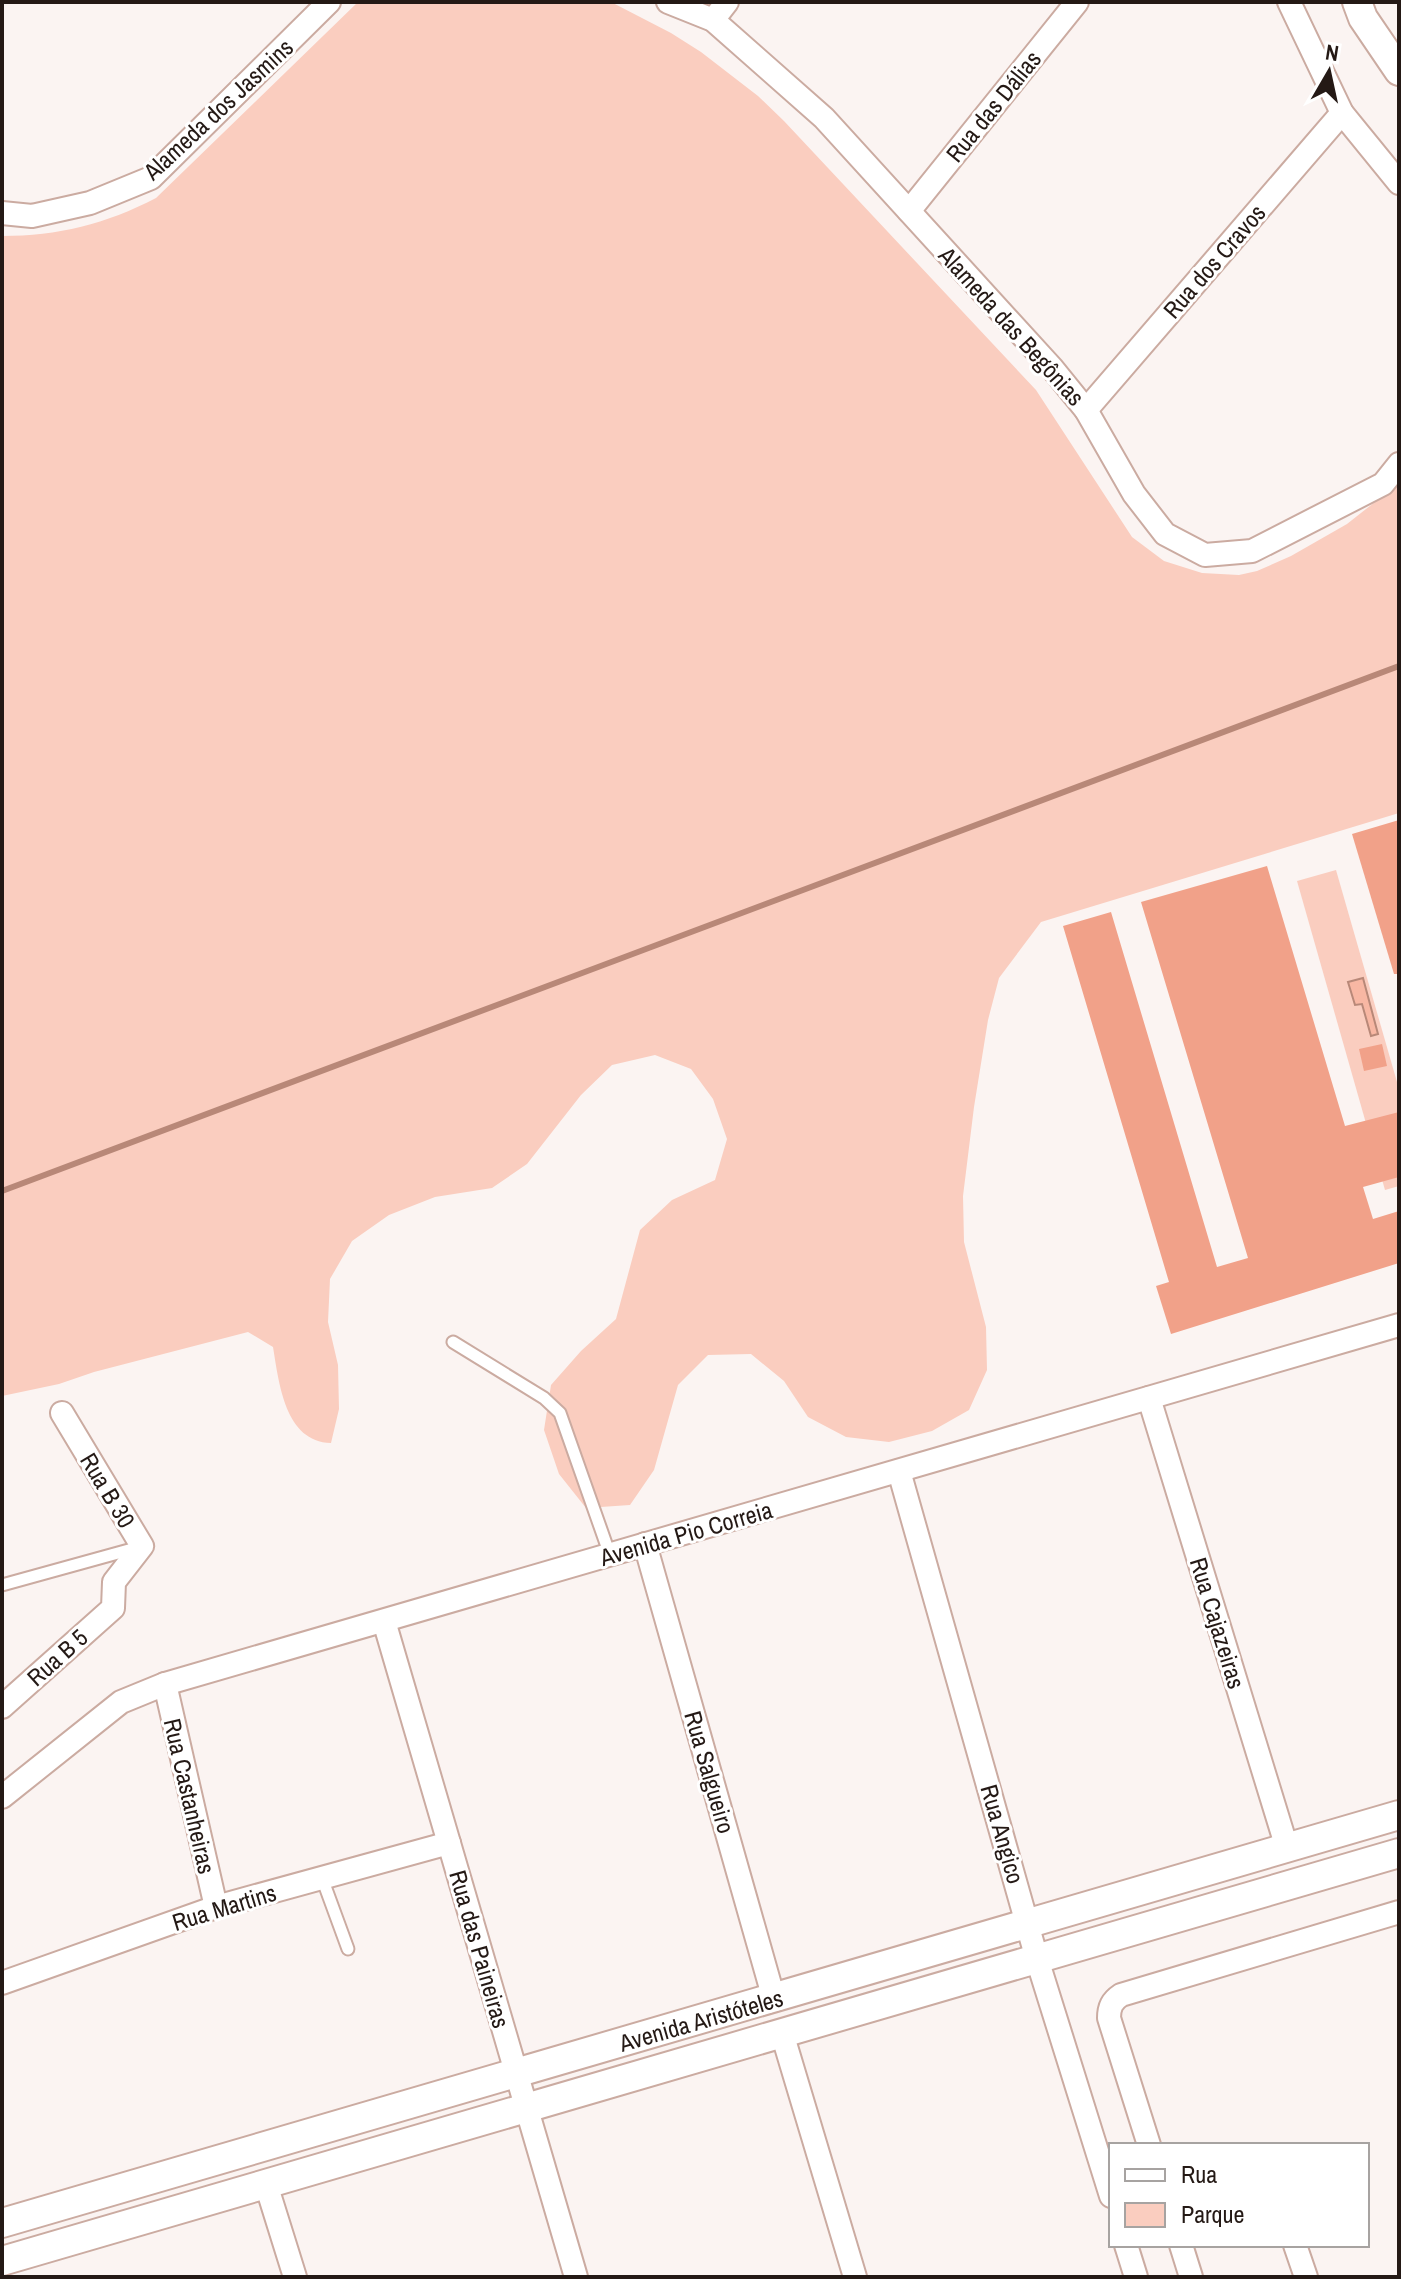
<svg xmlns="http://www.w3.org/2000/svg" width="1401" height="2279" font-family="'Archivo Narrow',sans-serif">
  <style>
    .green { fill: #facdbf }
    .water { fill: #f8b7a3; stroke: #b88878; stroke-width: 2 }
    .lines { fill: none; stroke-linecap: round; stroke-linejoin: round }
    .stream { stroke: #b88878; stroke-width: 6 }
    .building { fill: #f1a189 }
    .service-casing { stroke: #cbaba1; stroke-width: 15 }
    .minor-casing { stroke: #cbaba1; stroke-width: 26 }
    .tertiary-casing { stroke: #cbaba1; stroke-width: 32 }
    .service { stroke: #fff; stroke-width: 11 }
    .minor { stroke: #fff; stroke-width: 22 }
    .tertiary { stroke: #fff; stroke-width: 28 }
    .labels { text-anchor: middle; dominant-baseline: central; stroke-width: 6; stroke-linejoin: round; paint-order: stroke }
    .street-label { font-size: 24px; fill: #241915; stroke: #fff }
  </style>
  <rect width="100%" height="100%" fill="#fbf4f2"/>
  <g class="green">
    <path d="M358,2H611L671,33L701,52L758,96L784,121L1036,390L1132,537L1164,561L1202,573L1239,575L1257,571L1291,556L1347,524L1399,483V813L1041,922L999,978L988,1020L974,1107L963,1196L964,1242L986,1327L987,1370L969,1410L932,1431L889,1442L846,1437L808,1417L784,1381L751,1354L708,1355L678,1385L654,1470L630,1505L586,1508L559,1474L544,1430L551,1385L581,1351L616,1319L640,1230L672,1200L715,1180L727,1139L713,1099L691,1069L655,1055L612,1065L581,1095L527,1164L492,1188L435,1197L389,1215L352,1241L330,1279L328,1322L338,1365L339,1409L331,1443C285,1442 279,1383 273,1347L248,1332L94,1372L59,1384L2,1396V236C58,236 106,224 156,198Z"/>
    <path d="M1336,870L1399,1089V1186L1385,1190L1297,881Z"/>
  </g>
  <path class="water" d="M1363,978L1378,1034L1371,1036L1362,1004L1355,1005L1348,982Z"/>
  <g class="lines">
    <path class="stream" d="M2,1191L1399,666"/>
  </g>
  <g class="building">
    <path d="M1399,820V974H1394L1352,834Z"/>
    <path d="M1267,866L1345,1126L1399,1112V1177L1363,1187L1373,1219L1399,1211V1263L1171,1334L1156,1286L1169,1282L1063,926L1111,912L1217,1267L1248,1258L1141,902Z"/>
    <path d="M1382,1044L1387,1066L1364,1071L1359,1049Z"/>
  </g>
  <g class="lines">
    <defs>
      <g id="service">
        <path d="M453,1342L544,1398L560,1413L610,1555"/>
        <path d="M2,1585L136,1548"/>
        <path d="M322,1878L348,1949"/>
      </g>
      <g id="minor">
        <path d="M668,2L713,20L824,118L1052,368L1086,410L1134,494L1165,534L1205,555L1252,551L1383,484L1399,464"/>
        <path d="M1289,2L1342,113L1399,183"/>
        <path d="M713,20L727,2"/>
        <path d="M909,211L1077,2"/>
        <path d="M2,213L32,216L90,203L151,178L329,2"/>
        <path d="M1086,410L1342,113"/>
        <path d="M1149,1398L1287,1848"/>
        <path d="M899,1471L1037,1959L1111,2196"/>
        <path d="M645,1544L774,1999"/>
        <path d="M384,1621L576,2277"/>
        <path d="M165,1684L216,1907"/>
        <path d="M2,1707L113,1608L114,1582L142,1546L62,1413"/>
        <path d="M2,1797L121,1702L165,1684L1399,1325"/>
        <path d="M2,1983L216,1907L449,1843"/>
        <path d="M782,2033L855,2277"/>
        <path d="M1149,2145L1109,2018C1109,2007 1112,2001 1121,1995L1399,1912"/>
        <path d="M266,2184L295,2277"/>
        <path d="M1126,2245L1136,2277"/>
        <path d="M1181,2245L1191,2277"/>
        <path d="M1295,2245L1306,2277"/>
      </g>
      <g id="tertiary">
        <path d="M1357,2L1363,18L1399,71"/>
        <path d="M2,2223L1399,1815"/>
        <path d="M2,2261L1399,1853"/>
      </g>
    </defs>
    <use href="#service" class="service-casing"/>
    <use href="#minor" class="minor-casing"/>
    <use href="#tertiary" class="tertiary-casing"/>
    <use href="#service" class="service"/>
    <use href="#minor" class="minor"/>
    <use href="#tertiary" class="tertiary"/>
  </g>
  <g class="labels">
    <g class="street-label">
      <text transform="translate(993 106) rotate(-51)">Rua das Dálias</text>
      <text transform="translate(218 109) rotate(-43)">Alameda dos Jasmins</text>
      <text transform="translate(1214 261) rotate(-49)">Rua dos Cravos</text>
      <text transform="translate(1012 326) rotate(48)">Alameda das Begônias</text>
      <text transform="translate(108 1490) rotate(59)">Rua B 30</text>
      <text transform="translate(686 1533) rotate(-16)">Avenida Pio Correia</text>
      <text transform="translate(1218 1623) rotate(73)">Rua Cajazeiras</text>
      <text transform="translate(57 1657) rotate(-42)">Rua B 5</text>
      <text transform="translate(710 1772) rotate(74)">Rua Salgueiro</text>
      <text transform="translate(190 1796) rotate(77)">Rua Castanheiras</text>
      <text transform="translate(1003 1834) rotate(74)">Rua Angico</text>
      <text transform="translate(224 1907) rotate(-17)">Rua Martins</text>
      <text transform="translate(480 1949) rotate(74)">Rua das Paineiras</text>
      <text transform="translate(701 2020) rotate(-16)">Avenida Aristóteles</text>
    </g>
  </g>
  <rect width="1401" height="2279" fill="none" stroke="#241915" stroke-width="8"/>
  <rect x="1109" y="2143" width="260" height="104" fill="#ffffff" stroke="#a7a3a1" stroke-width="2"/>
  <rect x="1125" y="2169" width="40" height="12" fill="#ffffff" stroke="#a7a3a1" stroke-width="2"/>
  <text x="1181" y="2183" font-size="24" fill="#241915">Rua</text>
  <rect x="1125" y="2203" width="40" height="24" fill="#facdbf" stroke="#a7a3a1" stroke-width="2"/>
  <text x="1181" y="2223" font-size="24" fill="#241915">Parque</text>
  <g transform="translate(1329 72) rotate(9)" stroke="#ffffff" stroke-width="6" paint-order="stroke">
  <path d="M0-6L14 30L0 20L-14 30Z" fill="#241915"/>
  <text y="-12" font-size="22" font-weight="bold" text-anchor="middle" fill="#241915">N</text>
  </g>
</svg>
